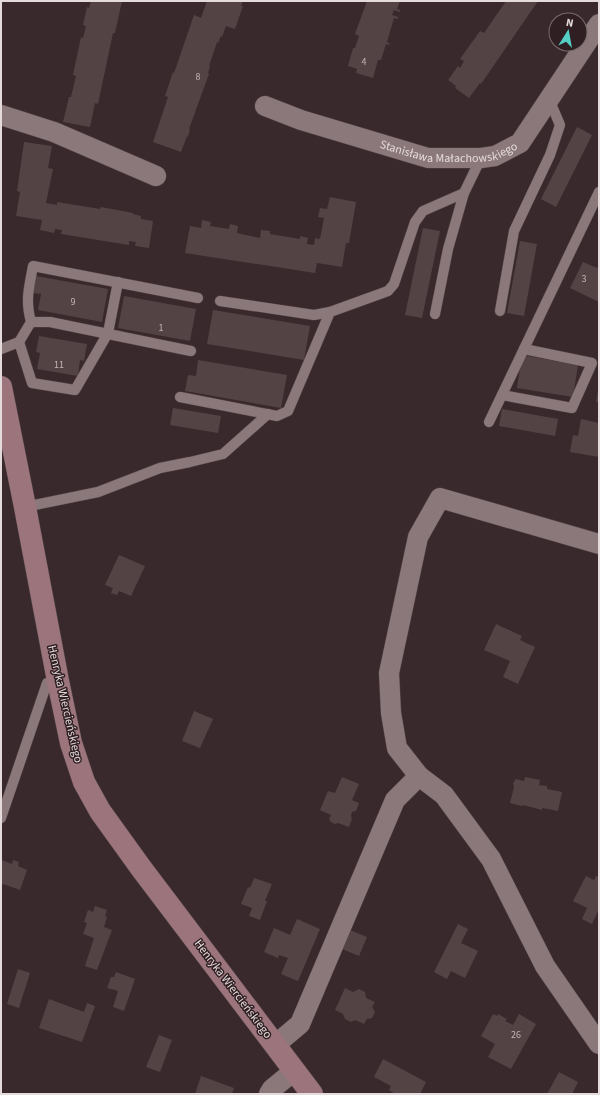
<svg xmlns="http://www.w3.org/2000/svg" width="600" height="1095" font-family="'Source Sans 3',sans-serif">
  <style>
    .building { fill: #544345 }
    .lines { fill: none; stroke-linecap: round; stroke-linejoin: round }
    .lane-casing { stroke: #534648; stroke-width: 11 }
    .street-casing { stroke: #534648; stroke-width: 21 }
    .secondary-casing { stroke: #534648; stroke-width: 23 }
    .lane { stroke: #8b787b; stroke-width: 10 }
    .street { stroke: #8b787b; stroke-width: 20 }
    .secondary { stroke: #9c747c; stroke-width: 22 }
    .labels { text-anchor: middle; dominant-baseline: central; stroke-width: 3; stroke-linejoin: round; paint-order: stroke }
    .number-label { font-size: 10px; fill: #c1b5b6 }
    .street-label { font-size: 12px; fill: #e5dbdc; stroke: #2f1f22 }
  </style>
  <rect width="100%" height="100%" fill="#39292c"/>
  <g class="building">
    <path d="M91,1H122L115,33H113L98,104L95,103L90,127L63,122L69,97H71L76,76L73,75L81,37L83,38L86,26L83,25L87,7L89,8Z"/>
    <path d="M207,1H243L241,6H243L235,29L226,26L222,37L221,36L218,43L217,42L209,66H210L208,73L209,74L189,129H190L188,137L187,136L181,152L153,142L168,97L165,96L173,72L174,73L194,15L201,18Z"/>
    <path d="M367,1H400L397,9L400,10V12L394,10L392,15L398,17V19L394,18L387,42L390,44L389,45L386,44L381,60H378L373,78L356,73L357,69L348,66L353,48H355L359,36L355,34Z"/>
    <path d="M506,1H538L481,84L480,83L469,98L455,88L456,86L448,80L458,66L460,68L464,61L460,59L480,31L484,33Z"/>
    <path d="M577,127L592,135L556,207L541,199Z"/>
    <path d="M24,142L52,146L48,168L53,169L46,203L57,205V202L100,209L101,207L133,213V214L141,216V219L153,221L149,248L135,246L136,242L129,241V245L61,234L62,230L55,229L54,233L40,230L42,220L16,216L20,192L17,191Z"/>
    <path d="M330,197L356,202L349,243H346L342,267L317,263L315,273L185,253L190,226L201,228L202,220L211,222L210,226L229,229L230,224L238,226L237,233L260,238L261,230L270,231V234L300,239V236L308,238L307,244L314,245L315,238L320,239L324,218L318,217L320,208L327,209Z"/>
    <path d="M423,228L440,231L422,318L405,315Z"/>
    <path d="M520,241L537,244L524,316L507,313Z"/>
    <path d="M583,262L597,268V267L599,268V302L570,288Z"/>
    <path d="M36,276L108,289L102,322L38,310L41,294L33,293Z"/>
    <path d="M124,296L196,309L190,341L118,328Z"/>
    <path d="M213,310L310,326L304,360L207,344Z"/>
    <path d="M39,336L87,344L84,361L80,360L78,376L37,369L40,353L36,352Z"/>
    <path d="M522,355L578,365L573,397L517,388Z"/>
    <path d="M198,360L287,375L281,408L185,391L188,375L196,376Z"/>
    <path d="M598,391L599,392V402H596Z"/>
    <path d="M173,408L221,416L218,433L170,425Z"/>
    <path d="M502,409L558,419L555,436L499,426Z"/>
    <path d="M581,419L599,423V457L570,452L573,435L578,436Z"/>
    <path d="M119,555L145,566L131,596L119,591L117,595L111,593L113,588L105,585Z"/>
    <path d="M496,624L522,636L520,640L535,647L518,684L503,677L510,661L484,650Z"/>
    <path d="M194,711L213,719L200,748L182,741Z"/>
    <path d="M342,777L359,784L352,800L359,803L356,811L352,812L351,816L352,819L349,827L338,823L335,824L331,822L329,819L331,815L320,810L328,791L335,793Z"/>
    <path d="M525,777L540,780L539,785L547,786V789L562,792L558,811L542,808V810L523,805L522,806L510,803L514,787L513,783L516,779L524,781Z"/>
    <path d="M2,860L12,864L13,860L19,862L18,866L27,870L20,890L3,884L1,887Z"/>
    <path d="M586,876L594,880L596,876L599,877V909L592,924L582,919L587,908L573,901Z"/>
    <path d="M254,878L272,884L265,901H267L260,920L249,916L252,908L241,904L248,887L250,888Z"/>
    <path d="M95,906L107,910L105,916L107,917L104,927L112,930L97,970L85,966L94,938L83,934L87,923L84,922L88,910L93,912Z"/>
    <path d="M297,919L320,929L298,981L281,974L288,958L279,955L278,958L264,952L274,928L290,935Z"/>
    <path d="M458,924L468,929L461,943L478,951L465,978L451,971L447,979L434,972Z"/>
    <path d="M350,930L367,937L359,956L342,949Z"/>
    <path d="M18,969L30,973L19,1008L7,1004Z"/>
    <path d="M116,972L135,979L124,1011L113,1007L118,991L107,988L111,977H114Z"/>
    <path d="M345,988L353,992L359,989L365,992L366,998L375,1002L372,1007L375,1012L372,1018L367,1019L364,1024L355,1020L351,1022L345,1019L343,1014L335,1010Z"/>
    <path d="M49,999L84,1012L87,1003L95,1006L82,1042L39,1028Z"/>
    <path d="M493,1014L497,1016L498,1014L507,1019L505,1021L513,1025L519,1014L536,1024L511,1069L488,1057L495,1044L481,1036Z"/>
    <path d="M159,1035L172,1040L160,1072L146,1067Z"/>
    <path d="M383,1059L426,1082L420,1094H413L410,1093L409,1094H395L389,1090L391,1086L374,1077Z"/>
    <path d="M559,1072L578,1082L572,1094H547Z"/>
    <path d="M201,1076L234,1088L232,1094H195Z"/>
  </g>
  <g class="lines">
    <defs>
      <g id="lane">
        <path d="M220,301L314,315L330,312"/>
        <path d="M500,311L514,231L550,155L560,125L549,99"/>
        <path d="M435,314L448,249L464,193"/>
        <path d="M31,322C25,300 29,288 33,266L198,298"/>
        <path d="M19,342L32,383L75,390L108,333L118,282"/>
        <path d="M1,349L19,342L31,322H50L191,351"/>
        <path d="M502,395L572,408L592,363L524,349"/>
        <path d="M180,397L277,416L288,411L330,312L388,291L394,284L415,222L423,211L464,193L481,158"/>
        <path d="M489,422L599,192"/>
        <path d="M25,507L98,492L160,468L190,462L223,454L268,414"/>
        <path d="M1,818L47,683L58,681"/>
      </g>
      <g id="street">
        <path id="s1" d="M265,106L301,120L428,158H481L495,156L520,143L599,24"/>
        <path d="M1,115L54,132L156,176"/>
        <path d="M599,544L440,498L418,537L389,673L391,713L397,748L419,776L444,795L491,859L545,966L599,1044"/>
        <path d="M275,1045L300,1024L395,800L419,776"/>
        <path d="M269,1094L272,1089L294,1071"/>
      </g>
      <path id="secondary" d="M1,387L25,507L58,681L71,743L84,782L100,811L141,868L312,1094"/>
    </defs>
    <use href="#lane" class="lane-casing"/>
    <use href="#street" class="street-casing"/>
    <use href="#secondary" class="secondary-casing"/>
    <use href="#lane" class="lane"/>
    <use href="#street" class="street"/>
    <use href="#secondary" class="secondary"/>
  </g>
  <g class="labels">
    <g class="number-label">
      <text x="364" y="62">4</text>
      <text x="198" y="77">8</text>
      <text x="584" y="279">3</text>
      <text x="73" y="302">9</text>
      <text x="161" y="328">1</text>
      <text x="59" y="365">11</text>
      <text x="516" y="1035">26</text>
    </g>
    <g class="street-label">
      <text stroke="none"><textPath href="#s1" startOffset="192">Stanisława Małachowskiego</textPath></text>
      <text transform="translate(65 704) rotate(77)">Henryka Wiercieńskiego</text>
      <text transform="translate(233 989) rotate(53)">Henryka Wiercieńskiego</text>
    </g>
  </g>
  <rect width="600" height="1095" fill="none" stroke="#e5dbdc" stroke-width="4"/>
  <g transform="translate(568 32) rotate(11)"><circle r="19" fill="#2f1f22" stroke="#786a6c"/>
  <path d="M0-3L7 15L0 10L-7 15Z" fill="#55cec4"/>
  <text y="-6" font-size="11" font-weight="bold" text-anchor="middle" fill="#e5dbdc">N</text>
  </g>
</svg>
